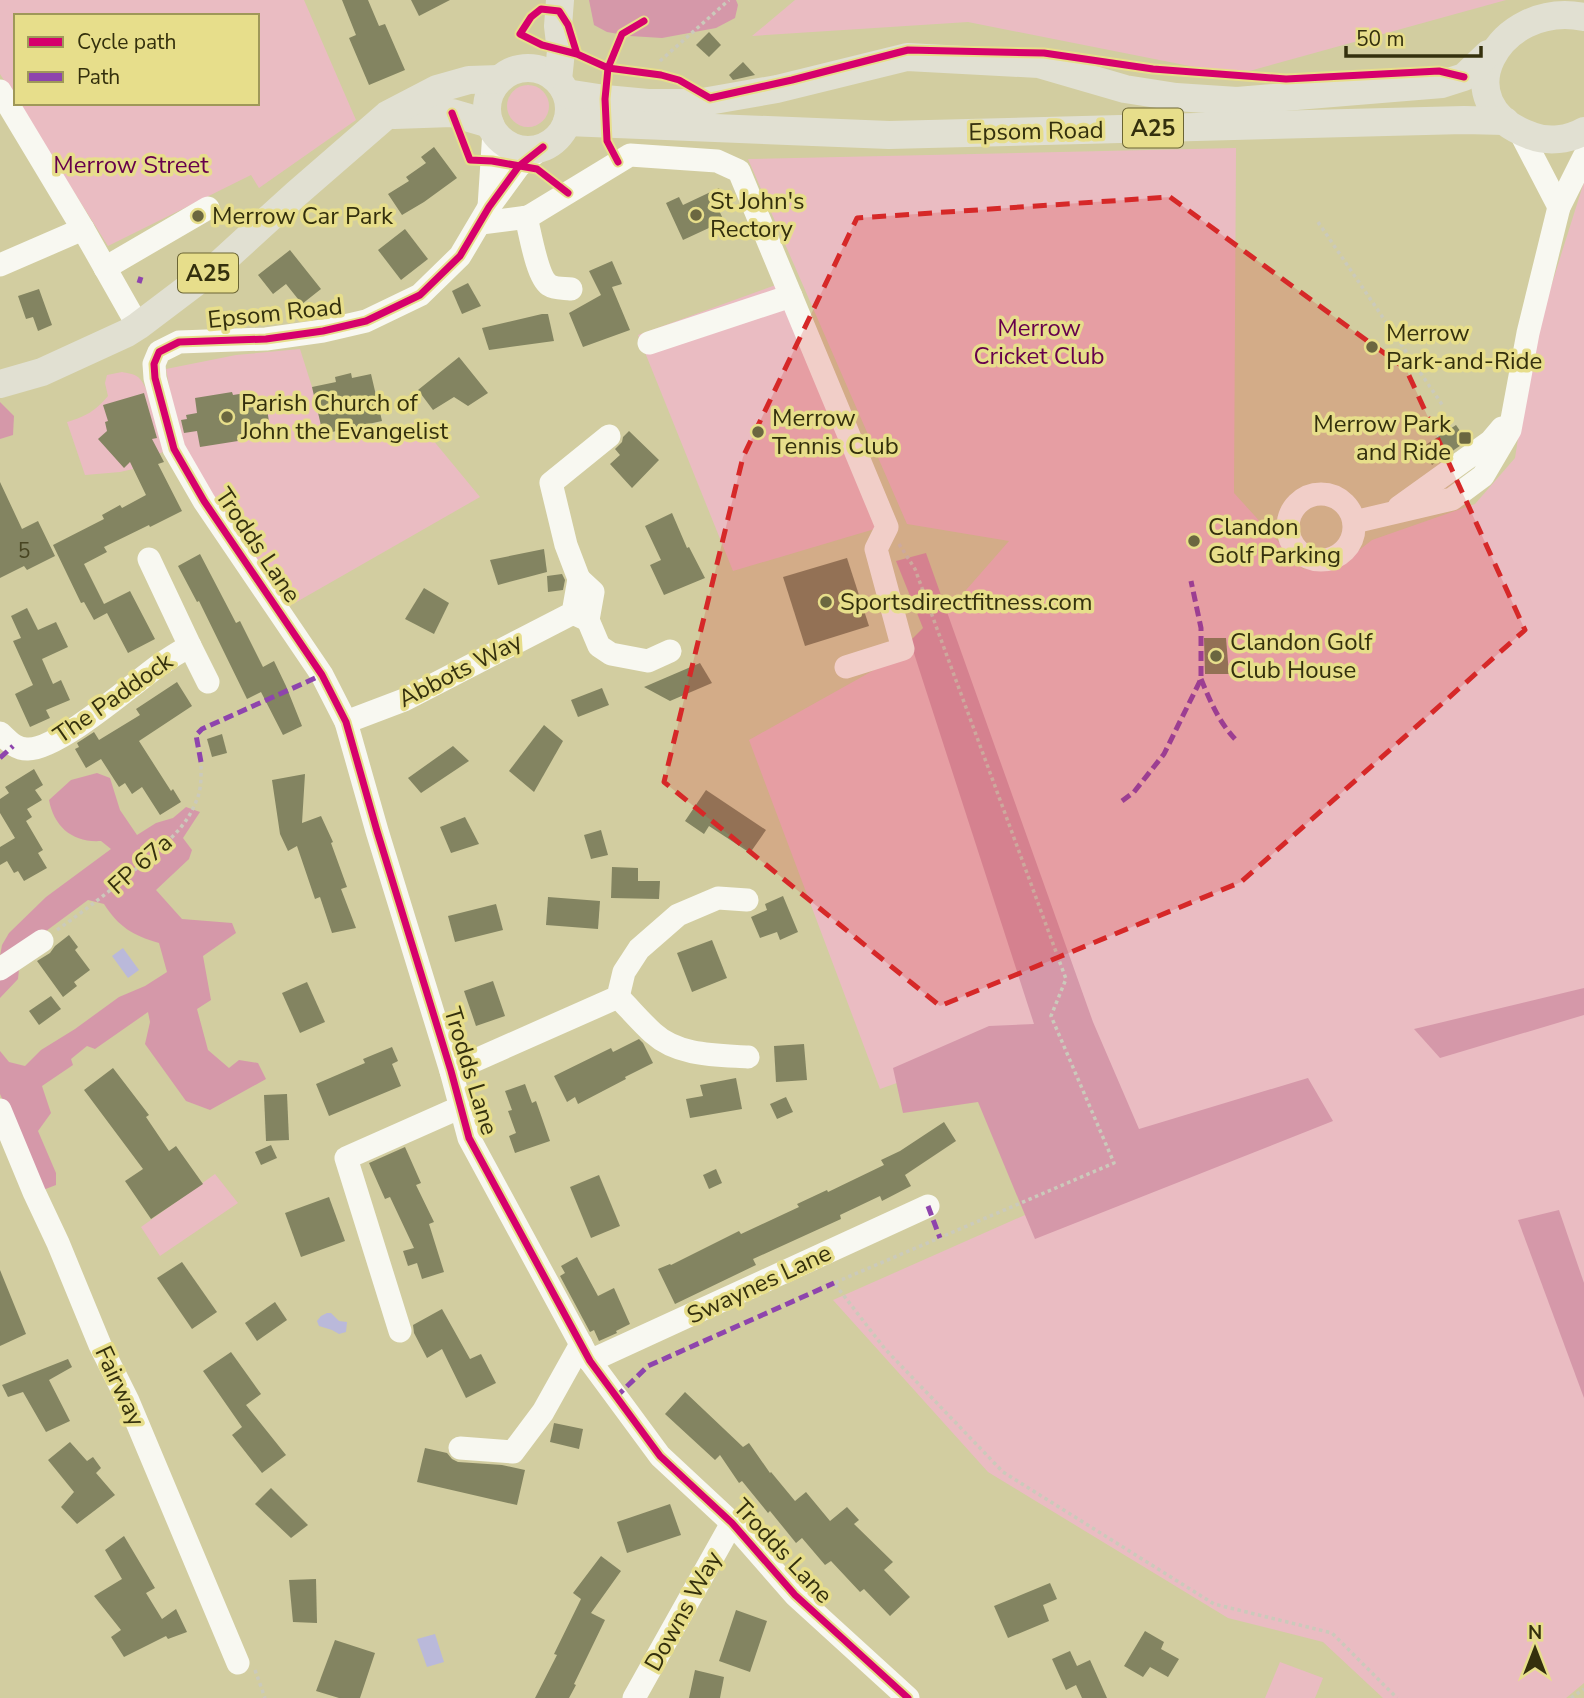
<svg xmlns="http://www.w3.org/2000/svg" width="1584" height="1698" font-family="'Nunito Sans',sans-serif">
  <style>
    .green { fill: #eabcc2 }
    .forest { fill: #d598a9 }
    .water { fill: #bab9da }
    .building { fill: #838461 }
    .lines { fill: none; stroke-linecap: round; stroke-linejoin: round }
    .path { stroke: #cbcabb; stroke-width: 3.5; stroke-dasharray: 3.5 3.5; stroke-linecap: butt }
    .minor { stroke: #f8f8f1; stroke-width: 23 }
    .major { stroke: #e1e0d2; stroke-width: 28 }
    .quiet { stroke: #8e44ad; stroke-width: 5; stroke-dasharray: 10 5; stroke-linecap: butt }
    .cycleway-casing { stroke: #e7de8b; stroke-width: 11 }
    .cycleway { stroke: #d6006c; stroke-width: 7 }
    .marked { fill: #d62828; fill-opacity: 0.2; stroke: #d62828; stroke-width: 5; stroke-dasharray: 14 9; stroke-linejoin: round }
    .poi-dot { fill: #6b6740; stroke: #e7de8b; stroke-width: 2.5 }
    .labels { text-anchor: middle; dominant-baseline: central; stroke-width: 7; stroke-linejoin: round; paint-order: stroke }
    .number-label { font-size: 21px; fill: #484522 }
    .shield { fill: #e7de8b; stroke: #6a6433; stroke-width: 2 }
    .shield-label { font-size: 23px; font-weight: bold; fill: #34300d }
    .street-label { font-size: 24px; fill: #34300d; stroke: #e7de8b }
    .park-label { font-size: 24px; fill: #66004c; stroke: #e7de8b }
    .poi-label { font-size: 24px; fill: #34300d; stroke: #e7de8b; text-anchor: start }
  </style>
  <rect width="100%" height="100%" fill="#d2cda0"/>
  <g class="green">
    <path d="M0,0H304L356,120L259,188L251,175L108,246L18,103H257V16H16V99L0,74Z"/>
    <path d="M795,0H1506L1235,75L968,22L752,36Z"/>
    <circle cx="528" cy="106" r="21"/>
    <path d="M1236,148L1234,493L1303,569L1340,565L1372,540L1475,504L1515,458L1532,347L1584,182V1683L1566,1698H1383L1323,1642L1228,1618L988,1472L833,1300L1138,1165L1009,1043L880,1089L749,740L917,646L1009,541L907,524L748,159Z"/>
    <path d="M781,283L878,528L733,571L638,335Z"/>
    <path d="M300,349L312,387L325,442L418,422L480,497L286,608L180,445L166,369L236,355Z"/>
    <path d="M122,372C127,373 134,374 138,377C150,386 161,436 163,452L132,465L133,469L120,472L85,475L67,422C87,416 95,411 108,396L105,383L107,375Z"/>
    <path d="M215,1174L238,1203L160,1256L141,1227Z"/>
    <path d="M1280,1662L1323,1678L1315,1698H1265Z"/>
  </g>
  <g class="forest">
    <path d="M589,0H736L738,5L735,18L716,28L662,38L630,36L607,32L594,25Z"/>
    <path d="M0,402L14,416L13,435L0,439Z"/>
    <path d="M926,553L1093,1022L1139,1129L1308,1078L1333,1121L1035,1239L978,1102L903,1113L893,1068L989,1026L1034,1024L910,641L923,628L896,561Z"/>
    <path d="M97,773L110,778L120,810L137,835L156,823L173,818L186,807L200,812L183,838L192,850L189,859L156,890L182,919L232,923L236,933L203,956L211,1000L197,1009L208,1050L229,1068L239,1060L258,1063L266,1079L210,1110L186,1101L145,1044L150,1022L148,1012L95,1049L87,1046L71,1059L73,1065L42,1086L51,1113L38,1131L56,1173V1185L43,1190L0,1094V1051L9,1062L25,1066L41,1050L75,1029L119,997L145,986L167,972L159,943C132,935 119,927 104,904L88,900L38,937L19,969L18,979L0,998V956L2,945L9,933L46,897L111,849L101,841C73,843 54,827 49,800L71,780Z"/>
    <path d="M1584,988V1015L1440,1058L1414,1029Z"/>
    <path d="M1559,1210L1584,1283V1398L1518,1220Z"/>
  </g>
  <g class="water">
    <path d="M123,948L139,970L128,978L112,956Z"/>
    <path d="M327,1313H331L339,1321L347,1322L346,1332L339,1334L332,1330L319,1326L317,1321L321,1316Z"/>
    <path d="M435,1634L444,1662L427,1667L417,1639Z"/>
  </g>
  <g class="building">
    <path d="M342,0H368L379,26L385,24L405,70L369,85L349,38L356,35Z"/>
    <path d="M411,0H450L419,16Z"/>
    <path d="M709,32L721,45L709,57L696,45Z"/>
    <path d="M743,62L755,75L733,80L729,75Z"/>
    <path d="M434,147L457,178L424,202L402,215L388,194L409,181L406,177L426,163L421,157Z"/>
    <path d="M719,188L725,202L717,206L724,221L683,240L666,203L679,197L683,205Z"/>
    <path d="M405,229L428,259L401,280L378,250Z"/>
    <path d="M290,250L321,289L302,304L286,284L273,294L258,275Z"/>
    <path d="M612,261L622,284L612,287L630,330L583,347L569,313L601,295L589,271Z"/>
    <path d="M468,283L481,306L462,314L452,291Z"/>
    <path d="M39,289L52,325L38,331L33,317L26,319L18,296Z"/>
    <path d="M542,314H548L554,341L489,350L482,328Z"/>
    <path d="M459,357L488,393L468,406L454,397L433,410L418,390Z"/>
    <path d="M351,373L352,378L371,374L382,421L323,434L312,387L336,382L335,377Z"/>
    <path d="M232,392L233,395L252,392L254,404L266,402L269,422L256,424L258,435L237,438L238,441L200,447L197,431L184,433L181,420L187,419L186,415L197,413L195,398Z"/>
    <path d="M144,393L157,438L152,439L164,462L158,464L182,511L150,527L149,525L104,547L107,552L84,564L104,604L130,591L155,639L128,653L107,613L94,620L84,602L81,603L53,545L104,519L102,515L120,505L122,508L146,495L130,462L124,468L98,439L107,431L105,422L108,421L103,405Z"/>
    <path d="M1456,425L1467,441L1432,465L1421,448Z"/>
    <path d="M629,431L659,460L632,488L610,464L620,455L615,449L622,442L623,437Z"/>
    <path d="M0,482L22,529L38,521L55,556L27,570L24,566L0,578Z"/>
    <path d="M672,513L687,548L689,547L705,578L664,595L650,565L661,560L645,526Z"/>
    <path d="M544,549L547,572L498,585L490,560Z"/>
    <path d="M200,554L236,623L240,621L263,667L274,661L286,686L302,726L283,735L261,692L247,699L199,601L197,602L178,566Z"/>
    <path d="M847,558L869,626L805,646L783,577Z"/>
    <path d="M562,574L565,580L563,590L548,592L547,576Z"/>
    <path d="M424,588L449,603L434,634L405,619Z"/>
    <path d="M27,608L38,630L56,622L68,647L42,659L53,684L61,680L70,700L46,710L50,718L30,727L15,694L33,685L13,641L21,638L11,616Z"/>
    <path d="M1204,638H1226L1229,674H1205Z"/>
    <path d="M700,663L712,683L670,701L644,687Z"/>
    <path d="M177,682L192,706L139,741L171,791L173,789L181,802L160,815L142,787L132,794L125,783L119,787L101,759L86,768L75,749L79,747L77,743L94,732L99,740L140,715L136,709Z"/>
    <path d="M602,688L609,705L578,717L571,700Z"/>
    <path d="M544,725L563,741L534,792L509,771Z"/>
    <path d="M222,734L227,753L212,757L207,739Z"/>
    <path d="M453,746L469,761L421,793L408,778Z"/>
    <path d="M34,769L43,785L35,790L42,800L27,809L32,817L26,821L43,850L38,853L47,868L24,881L18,871L14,873L7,861L0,865V847L15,838L0,813V799L9,793L5,787Z"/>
    <path d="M305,774L302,823L321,816L333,842L331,843L347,887L341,889L356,928L332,933L320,897L315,899L297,846L288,851L280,834L272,780Z"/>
    <path d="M706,790L766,830L750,853L709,826L704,834L685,821Z"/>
    <path d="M465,817L479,844L451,853L440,827Z"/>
    <path d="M601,830L608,855L591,859L584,835Z"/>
    <path d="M612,867L638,868V881H660L659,899L611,898Z"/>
    <path d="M783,896L798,932L780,940L777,932L760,938L751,917L767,910L765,904Z"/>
    <path d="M548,897L600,901L598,929L546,925Z"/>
    <path d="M496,904L503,930L455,942L448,916Z"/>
    <path d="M69,935L78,947L75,950L90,970L74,982L77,986L63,997L37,961L50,953L55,946Z"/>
    <path d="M712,940L727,978L692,992L677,953Z"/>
    <path d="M493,981L505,1016L476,1026L464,991Z"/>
    <path d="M307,982L325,1022L300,1033L282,993Z"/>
    <path d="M51,996L61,1009L39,1025L29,1011Z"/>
    <path d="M639,1039L643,1043L653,1063L625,1077L626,1079L578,1104L575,1097L567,1102L554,1076L611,1048L613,1052Z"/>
    <path d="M804,1044L807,1080L776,1082L774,1046Z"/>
    <path d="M392,1047L398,1061L392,1064L401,1086L329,1116L316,1084L365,1063L363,1059Z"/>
    <path d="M113,1068L149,1115L146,1117L169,1151L176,1146L203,1184L151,1219L125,1181L143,1169L84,1090Z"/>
    <path d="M736,1078L742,1109L690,1118L686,1099L703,1096L700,1085Z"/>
    <path d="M525,1084L532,1103L536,1101L550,1141L515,1153L509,1136L516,1133L508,1111L512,1110L505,1091Z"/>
    <path d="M287,1094L289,1140L266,1141L264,1095Z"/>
    <path d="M786,1097L793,1112L777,1119L770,1104Z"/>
    <path d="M944,1122L956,1141L905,1175L911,1186L882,1201L880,1196L840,1215L841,1219L753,1259L756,1265L675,1304L658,1269L670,1264L671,1265L739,1231L741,1234L799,1207L797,1204L827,1190L828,1192L884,1165L881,1160L900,1151Z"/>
    <path d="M271,1145L277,1158L261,1165L255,1152Z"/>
    <path d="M405,1147L421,1183L416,1185L434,1222L429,1224L444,1272L422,1279L417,1263L408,1266L403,1251L414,1248L390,1197L385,1199L369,1163Z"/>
    <path d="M716,1169L722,1183L709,1189L703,1175Z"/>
    <path d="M599,1175L620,1226L591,1238L570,1187Z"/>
    <path d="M329,1197L345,1241L301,1257L285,1213Z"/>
    <path d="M577,1257L598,1296L614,1288L630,1324L616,1331L617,1333L599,1341L594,1330L590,1332L560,1276L565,1273L561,1266Z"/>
    <path d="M182,1262L217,1312L192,1329L157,1278Z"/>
    <path d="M0,1270L26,1334L0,1346Z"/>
    <path d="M275,1302L287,1320L257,1341L245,1323Z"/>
    <path d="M442,1309L470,1359L481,1354L496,1383L466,1398L442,1349L427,1358L414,1333L413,1325Z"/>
    <path d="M231,1352L261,1394L246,1405L286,1455L262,1473L232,1435L242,1427L203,1371Z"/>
    <path d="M68,1359L72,1367L49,1380L70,1421L46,1432L23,1392L8,1397L2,1385Z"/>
    <path d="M685,1392L743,1447L749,1443L770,1473L771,1472L795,1501L806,1492L830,1521L847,1507L859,1520L854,1524L893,1562L884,1570L910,1597L890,1616L864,1589L860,1592L831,1561L825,1565L802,1538L796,1543L770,1511L768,1513L742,1481L739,1483L720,1455L715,1460L665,1414Z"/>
    <path d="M554,1423L583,1429L579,1449L550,1442Z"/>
    <path d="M70,1442L87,1461L93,1457L101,1468L96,1473L115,1495L77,1524L61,1507L74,1492L48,1460Z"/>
    <path d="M425,1448L447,1453L452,1459L458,1462L502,1465L525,1470L517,1505L417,1482Z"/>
    <path d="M271,1488L308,1525L291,1538L255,1504Z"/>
    <path d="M670,1504L681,1535L627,1553L617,1522Z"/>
    <path d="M124,1536L155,1588L146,1593L162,1619L176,1609L187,1632L168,1639L166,1636L124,1657L111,1637L121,1630L94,1596L122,1579L105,1550Z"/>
    <path d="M601,1556L621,1571L591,1613L605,1620L574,1684L576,1685L569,1698H535L557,1655L554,1654L581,1599L573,1593Z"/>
    <path d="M316,1579L317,1623L293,1622L289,1580Z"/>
    <path d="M1050,1583L1057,1599L1043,1605L1049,1621L1008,1638L994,1606Z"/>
    <path d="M736,1610L767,1621L750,1672L719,1661Z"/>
    <path d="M1145,1631L1164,1642L1161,1649L1179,1659L1168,1677L1150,1667L1143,1677L1124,1666Z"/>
    <path d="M335,1640L375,1653L360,1698H339L316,1691Z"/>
    <path d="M1070,1651L1077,1666L1090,1660L1107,1698H1082L1076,1685L1066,1690L1052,1659Z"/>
    <path d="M695,1670L724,1677L720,1698H689Z"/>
  </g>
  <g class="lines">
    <g class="path">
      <path d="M660,61L729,0"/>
      <path d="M1318,222L1443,406"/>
      <path d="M899,544L915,569L1066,979L1051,1016L1114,1163L834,1283L885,1349L1003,1472L1214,1604L1332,1633L1397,1698"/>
      <path d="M57,930C85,910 112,890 138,867C159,849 184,831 195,804C202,790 201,777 201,762"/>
      <path d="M255,1670L265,1698"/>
      <path d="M1571,1698L1584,1689"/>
    </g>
    <g class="minor">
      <path d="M0,91L83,229L138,326"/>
      <path d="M1520,132L1559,207"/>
      <path d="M543,147L519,166L489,207L460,256L420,295L366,321L323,331L266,339L179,342L159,352L154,364L155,378L174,449L204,501L322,675L346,722L377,831L451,1071L469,1138L590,1361L660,1456L732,1523L795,1595L908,1698"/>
      <path d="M489,207L494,131"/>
      <path d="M526,217C530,232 537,277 549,285C555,289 564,288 571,289"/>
      <path d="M481,223L528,217L630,155L717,161L739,171L887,527L876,549L903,649L846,667"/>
      <path d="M0,265L83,229"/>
      <path d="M105,268L208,208"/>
      <path d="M649,343L791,296"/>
      <circle cx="1321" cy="527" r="33"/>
      <path d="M1399,507L1491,441L1502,428"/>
      <path d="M1354,522L1452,499L1483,476L1510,430L1528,333L1559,207L1584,157"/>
      <path d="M579,579L566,545L551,483L609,436"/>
      <path d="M588,620L599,646L611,654L648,661L670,651"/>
      <path d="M190,646L208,682"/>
      <path d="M346,722L404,700L573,613L579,579L593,592L588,620L573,613"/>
      <path d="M0,733C8,740 15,749 27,749C56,751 132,685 158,666C168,659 179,652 190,646L149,559"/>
      <path d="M0,969L42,941"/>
      <path d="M618,997C630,1009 641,1022 653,1033C678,1056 716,1055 748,1057"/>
      <path d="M451,1071L618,997L624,972L639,949L678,915L718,898L747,900"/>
      <path d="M0,1110L34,1192L58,1243L100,1345L128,1401L238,1663"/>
      <path d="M400,1331L346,1158L461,1107"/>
      <path d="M590,1361L928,1206"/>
      <path d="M460,1448L513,1452L543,1412L581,1344"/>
      <path d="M634,1698L732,1523"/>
    </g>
    <g class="major">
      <path d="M1584,17C1497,0 1441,105 1532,136C1548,142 1569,140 1584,131"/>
      <circle cx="528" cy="109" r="41"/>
      <path d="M558,80L561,51L558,26L560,0"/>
      <path d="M566,93L605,99L648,103H697L777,89L907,57L1039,64L1125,89L1176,97L1237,101L1442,84L1464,77L1488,54"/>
      <path d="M394,115L452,113L490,124"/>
      <path d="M567,122L889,135L1464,120L1505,121"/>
      <path d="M0,384L42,372L127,333L138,326L216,267L296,194L387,115L437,89L469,80L500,79"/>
    </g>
    <g class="quiet">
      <path d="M139,283L141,277"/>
      <path d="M1201,679C1210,701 1219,722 1235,739"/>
      <path d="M0,758L13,746"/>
      <path d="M201,762L196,735L202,729L322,675"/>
      <path d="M1122,801L1134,792L1164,754L1201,679V628L1191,581"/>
      <path d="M928,1206L940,1238"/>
      <path d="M616,1397L648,1366L834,1283"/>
    </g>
    <defs>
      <g id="cycleway">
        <path d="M577,54L568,25L559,11L541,9L531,17L520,34L542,45L577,54L608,68L661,75L679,80L710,98L792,80L908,50L1044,53L1153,69L1286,79L1439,71L1464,77"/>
        <path d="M452,113L470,160L492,161L537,169L568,193"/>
        <path d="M543,147L519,166L489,207L460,256L420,295L366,321L323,331L266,339L179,342L159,352L154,364L155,378L174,449L204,501L322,675L346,722L377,831L451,1071L469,1138L590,1361L660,1456L732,1523L795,1595L908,1698"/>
        <path d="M618,162L607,141L605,99L608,68L622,34L644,21"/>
      </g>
    </defs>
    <use href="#cycleway" class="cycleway-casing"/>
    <use href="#cycleway" class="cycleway"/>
  </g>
  <path class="marked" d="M1170,197L1406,369L1525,630L1241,882L940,1006L664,782L743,457L857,218Z"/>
  <g class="poi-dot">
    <circle cx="696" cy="215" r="7"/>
    <circle cx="198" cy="216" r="7"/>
    <circle cx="1372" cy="347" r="7"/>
    <circle cx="227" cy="417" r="7"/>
    <circle cx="758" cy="432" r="7"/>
    <rect x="1458" y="431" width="14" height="14" rx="3.5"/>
    <circle cx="1194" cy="541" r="7"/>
    <circle cx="826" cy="602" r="7"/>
    <circle cx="1216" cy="656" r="7"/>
  </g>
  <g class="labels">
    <g class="number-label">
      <text x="24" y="551">5</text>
    </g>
    <g class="shield">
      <rect x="1123" y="108.5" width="60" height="39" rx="5"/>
      <rect x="178" y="253.5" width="60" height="39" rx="5"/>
    </g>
    <g class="shield-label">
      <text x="1153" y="128">A25</text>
      <text x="208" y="273">A25</text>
    </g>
    <g class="street-label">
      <text transform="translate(1036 131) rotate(-1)">Epsom Road</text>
      <text transform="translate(275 313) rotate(-6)">Epsom Road</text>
      <text transform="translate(258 545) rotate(56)">Trodds Lane</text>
      <text transform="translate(460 670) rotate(-27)">Abbots Way</text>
      <text transform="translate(113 698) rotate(-35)">The Paddock</text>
      <text transform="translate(140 864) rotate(-42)">FP 67a</text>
      <text transform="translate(471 1071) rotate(73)">Trodds Lane</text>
      <text transform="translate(759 1284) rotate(-25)">Swaynes Lane</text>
      <text transform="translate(120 1386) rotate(65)">Fairway</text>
      <text transform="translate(783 1551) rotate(47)">Trodds Lane</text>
      <text transform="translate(683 1611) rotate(-61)">Downs Way</text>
    </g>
    <g class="park-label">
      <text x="131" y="165">Merrow Street</text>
      <text x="1039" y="328">Merrow<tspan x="1039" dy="28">Cricket Club</tspan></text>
    </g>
    <g class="poi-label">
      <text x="710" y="201">St John's<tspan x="710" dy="28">Rectory</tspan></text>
      <text x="212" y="216">Merrow Car Park</text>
      <text x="1386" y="333">Merrow<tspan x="1386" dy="28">Park-and-Ride</tspan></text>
      <text x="241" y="403">Parish Church of<tspan x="241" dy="28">John the Evangelist</tspan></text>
      <text x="772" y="418">Merrow<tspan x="772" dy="28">Tennis Club</tspan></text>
      <text x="1451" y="424" text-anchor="end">Merrow Park<tspan x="1451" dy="28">and Ride</tspan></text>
      <text x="1208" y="527">Clandon<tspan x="1208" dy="28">Golf Parking</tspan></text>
      <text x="840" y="602">Sportsdirectfitness.com</text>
      <text x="1230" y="642">Clandon Golf<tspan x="1230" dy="28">Club House</tspan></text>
    </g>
  </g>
  <rect x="14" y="14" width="245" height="91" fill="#e7de8b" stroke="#9f9859" stroke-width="2"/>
  <rect x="28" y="37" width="35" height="10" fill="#d6006c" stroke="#9f9859" stroke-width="2"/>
  <text x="77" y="49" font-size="21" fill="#34300d">Cycle path</text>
  <rect x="28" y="72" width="35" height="10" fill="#8e44ad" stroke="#9f9859" stroke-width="2"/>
  <text x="77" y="84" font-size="21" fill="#34300d">Path</text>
  <g transform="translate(1535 1649)" stroke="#e7de8b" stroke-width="5" paint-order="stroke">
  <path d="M0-5L12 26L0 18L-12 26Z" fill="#34300d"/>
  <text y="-10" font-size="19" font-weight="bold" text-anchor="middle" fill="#34300d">N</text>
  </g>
  <path d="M1346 46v10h135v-10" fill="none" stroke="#34300d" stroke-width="3.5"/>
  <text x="1356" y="46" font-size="21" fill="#34300d" stroke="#e7de8b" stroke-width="5" paint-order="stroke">50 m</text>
</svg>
